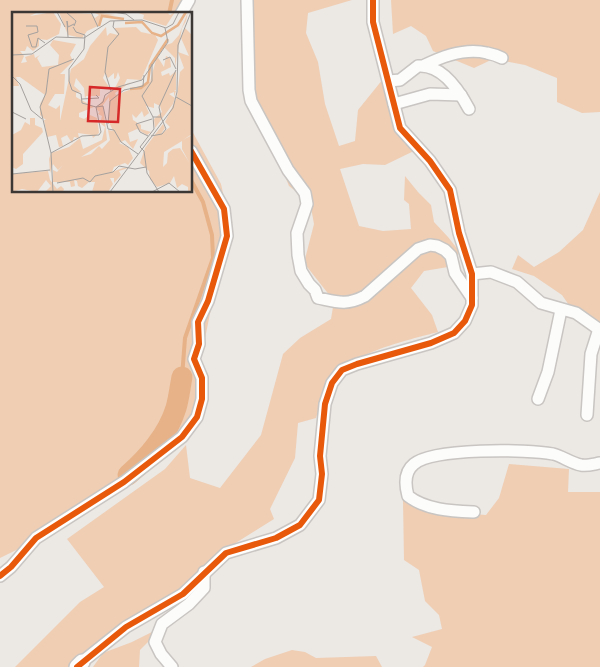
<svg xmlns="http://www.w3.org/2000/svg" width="600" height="667" font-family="'Sofia Sans Condensed',sans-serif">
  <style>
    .green { fill: #efceb4 }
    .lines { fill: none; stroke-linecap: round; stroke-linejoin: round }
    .stream { stroke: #e7b287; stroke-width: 4 }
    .river { stroke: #e7b287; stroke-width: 21 }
    .minor-casing { stroke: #c8c5c2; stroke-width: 14 }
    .tertiary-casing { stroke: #c8c5c2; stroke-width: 18 }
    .minor { stroke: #fcfcfb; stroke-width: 11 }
    .tertiary { stroke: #fcfcfb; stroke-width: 15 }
    .cycleway-casing { stroke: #fff; stroke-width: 9 }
    .cycleway { stroke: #e8590c; stroke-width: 6 }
    .inset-river { fill: none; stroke: #e7b287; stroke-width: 2.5 }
    .inset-road { fill: none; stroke: #a5a19e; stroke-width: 1 }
    .view { fill: #d62828; fill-opacity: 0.15; stroke: #d62828; stroke-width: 2.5 }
    .inset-edge { fill: none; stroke: #3b3735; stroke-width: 2.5 }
  </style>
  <rect width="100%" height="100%" fill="#ece8e4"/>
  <g class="green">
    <path d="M0,0H186L182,14H14V191H191V129L221,184L229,220L200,363L202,391L194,415L153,464L71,523L0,558Z"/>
    <path d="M247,0H352L308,13L306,33L318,62L325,104L339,146L355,141L358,110L383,79L397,111L418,149L385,165L363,164L340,169L359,226L383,231L411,229L409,204L404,200L405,176L418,192L431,205L434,222L448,237L459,251L454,266L424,271L411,288L432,315L438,332C408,340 342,355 327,384C322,395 320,407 316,418L298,423L295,458L270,509L274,519L226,549L201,569L177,592L72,667H15L80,602L104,587L67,539L165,469L186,445L190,478L220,488L261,435L283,354L300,338L331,319L334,301L304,263L314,224L310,202L289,186L255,101Z"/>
    <path d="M391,0H600V112L582,113L557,102V78L525,65L493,59L474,68L433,51L426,36L411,26L393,34Z"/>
    <path d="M600,192V332L582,324L562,295L534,276L512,269L518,255L534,267L559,252L583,230Z"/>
    <path d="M509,464L569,469L568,492H600V667H423L425,665L432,647L412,637L442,629L439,615L425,601L419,570L404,560L403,500L433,511L486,515L499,498Z"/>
    <path d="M164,626L140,650L139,667H93L103,653L132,642Z"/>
    <path d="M292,650L305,652L316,658L376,656L382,667H251L265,659Z"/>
  </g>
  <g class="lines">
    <g class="stream">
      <path d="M169,14L172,0"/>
      <path d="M182,377L185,338L213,258L212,235L203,202L191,180"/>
    </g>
    <path class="river" d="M128,475C148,458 168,434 176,408C179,398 180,387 182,377"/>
    <defs>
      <g id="minor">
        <path d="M247,0L249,90L251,101L288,170L305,193L307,204L297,233L298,255L301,271L309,284L315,290L318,298C337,302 346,306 365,296L418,249L430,245L437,246L445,250L451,256L455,273L472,298"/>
        <path d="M181,14L189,0"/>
        <path d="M425,65C443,56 467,48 487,53C492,54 498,56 502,58"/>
        <path d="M389,81L400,80L418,66C442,64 459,90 469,109"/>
        <path d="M394,104L430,94L461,95"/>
        <path d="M472,274L491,272L517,282L541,303L576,313L600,330"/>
        <path d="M538,399L548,372L561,310"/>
        <path d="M587,415L591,354L599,329"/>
        <path d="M474,512C452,511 426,510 408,496C405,485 404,472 414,464C433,448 527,449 553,454C562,456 571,463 581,465C587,466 594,464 600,463"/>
        <path d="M0,576L11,567L36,538L124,482L182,437L197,417L202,399V378L194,359L199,344L198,322L208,301L227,236L224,209L191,151"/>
        <path d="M82,662L126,627L183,594L226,553L276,538L300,525L319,500L322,474L320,456L325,404L332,383L342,370L357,364L431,343L454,333L465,321L472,305V274L459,233L450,190L430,161L400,128L373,22V0"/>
        <path d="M172,667L161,654L155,642L162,624L189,604L204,588V572"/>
      </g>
      <path id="tertiary" d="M77,667L82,662"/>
    </defs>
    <use href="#minor" class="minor-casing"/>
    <use href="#tertiary" class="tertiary-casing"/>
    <use href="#minor" class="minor"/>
    <use href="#tertiary" class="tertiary"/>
    <defs>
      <g id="cycleway">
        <path d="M0,576L11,567L36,538L124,482L182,437L197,417L202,399V378L194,359L199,344L198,322L208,301L227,236L224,209L191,151"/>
        <path d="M77,667L126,627L183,594L226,553L276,538L300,525L319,500L322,474L320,456L325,404L332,383L342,370L357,364L431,343L454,333L465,321L472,305V274L459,233L450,190L430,161L400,128L373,22V0"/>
      </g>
    </defs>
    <use href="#cycleway" class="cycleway-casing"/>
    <use href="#cycleway" class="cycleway"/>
  </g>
  <g transform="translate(12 12)">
    <rect width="180" height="180" fill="#ece8e4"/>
    <path d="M0,0H26L18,4L41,0L49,12L47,22L35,28L27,27V34L21,39L15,34L13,39H8L12,44L9,51L15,50L13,45L22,42L23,46L28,43L25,46L30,55L46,53L47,43L38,33L41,28L64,32L58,43L61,49L48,62H53L52,82H43L36,93L44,97L48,93V109L59,57L72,47L78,34L94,15L95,24L98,21L106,23L102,16L124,15L129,20L143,23L146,28L129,68L115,67L112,73L119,70L103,81L104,83L138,70L145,44L152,55L154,44L158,46L159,55L149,60L150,64L157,61L158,64L164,59V78H162L164,79L162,85V80L157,82L163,86L161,92L143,116L142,107L150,100L148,94L142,91V96L134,94L137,101L132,105L130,99L124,106L120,102L121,108L129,113V117L139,120L135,123L125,117L116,121L118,130L126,127L121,137L113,128L107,131L116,135L121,146L116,153L113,151L102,155L100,160L111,156H116L107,159L109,163L102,171V166H98L101,172L96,180H80L83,170H77L70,176L66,174L65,169L62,168L63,174L59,175L58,170H41V158L45,160L51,153L46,158L41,152L38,161L37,147L39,141L57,135L68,126L71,137L90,128L93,115L88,111L90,104L86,102L89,98L87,100L84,96L104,74L108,66L106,60L104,66L102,67V61L96,66L93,61L91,66L97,75H88V84H74L73,87L72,76L64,66L62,74L69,80L64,81V85L82,95L67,101V105L72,107L78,103L85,106L87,121L81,126L80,123L66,121L67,126L62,125L60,131L55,123L49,126L51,134L47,135L44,123L35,125L32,108H34L28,103V92L33,83L8,65H4L7,74H0ZM97,85V110L101,119L96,118L98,128L90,137L87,134L79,142L69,145L95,128L91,93ZM47,0L79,2L83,6L87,3L81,0L103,3L89,5L86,14L75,19L70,26L56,23ZM124,0H155L158,3L163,0L154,14L131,7L132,3ZM176,0L174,9L170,16L163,55V46L151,34L160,31L167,23ZM173,16L180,23V122L171,128L180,123V180H176V175L170,172L165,176L162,164L158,171L145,175L138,167L137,159L128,151L133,136L151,112L153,116L149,122L158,115L153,110L165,85L168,60L172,56L166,40L177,44L169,26ZM170,129V137L177,150L168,136L161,137L156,141L155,151L151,155L152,140ZM18,106H23V113L30,116L31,120L11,142V152L4,157L0,155V123L9,118L13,110L18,113ZM36,159L38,168L45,177L49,174L52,177L51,180H33L39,174L34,168L25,180L10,177L0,180V162Z" fill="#efceb4" fill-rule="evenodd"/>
    <path class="inset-river" d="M113,11L130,10L140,21L149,24L166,13L174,0M87,14L90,4L112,7M118,77L129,76L136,70L138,54L156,27"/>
    <path class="inset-road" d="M45,0L53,15M54,0L64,9L62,14M79,0L86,15M101,0L114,2L122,8M14,14H25L26,20L16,23L20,35H24L26,26L33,31M56,25L55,9L56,15L62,12M0,43L20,42L44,25L72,26L98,9L130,8L154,16L161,12L167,0M151,48L158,45L164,57M140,52V69L130,84L141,105L142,117L128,135L132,139L135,161L147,180M0,64L8,72L19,98L30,107M99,79L93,60L96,35L107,22L101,15L102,9M164,85L180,94M70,87L87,86L84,83M84,95L91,90L93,83L106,75L130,68L156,30L153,16M84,95L91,94L96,117L102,118L109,130L126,142M0,100L14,107M141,105H149L147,95L164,58M96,112L98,89L112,78L131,74L132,63M136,124L128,120L124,112L140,107M139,124L150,122L154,117L149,105M39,141L70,124L87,123L89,120L84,95L70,91L69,82L60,78L57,69V57L72,37L73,23L64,20L61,15M0,162L38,158M45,171L71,166L78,170L83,164L101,160L107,154L123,157L134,155M41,180L39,141L28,95L34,81L37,57L62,47M98,180L161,96L165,80L166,33L179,0M140,180L157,171L168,180"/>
    <path class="view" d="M78,75L108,77L106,110L76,109Z"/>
    <rect width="180" height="180" class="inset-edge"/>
  </g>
</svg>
